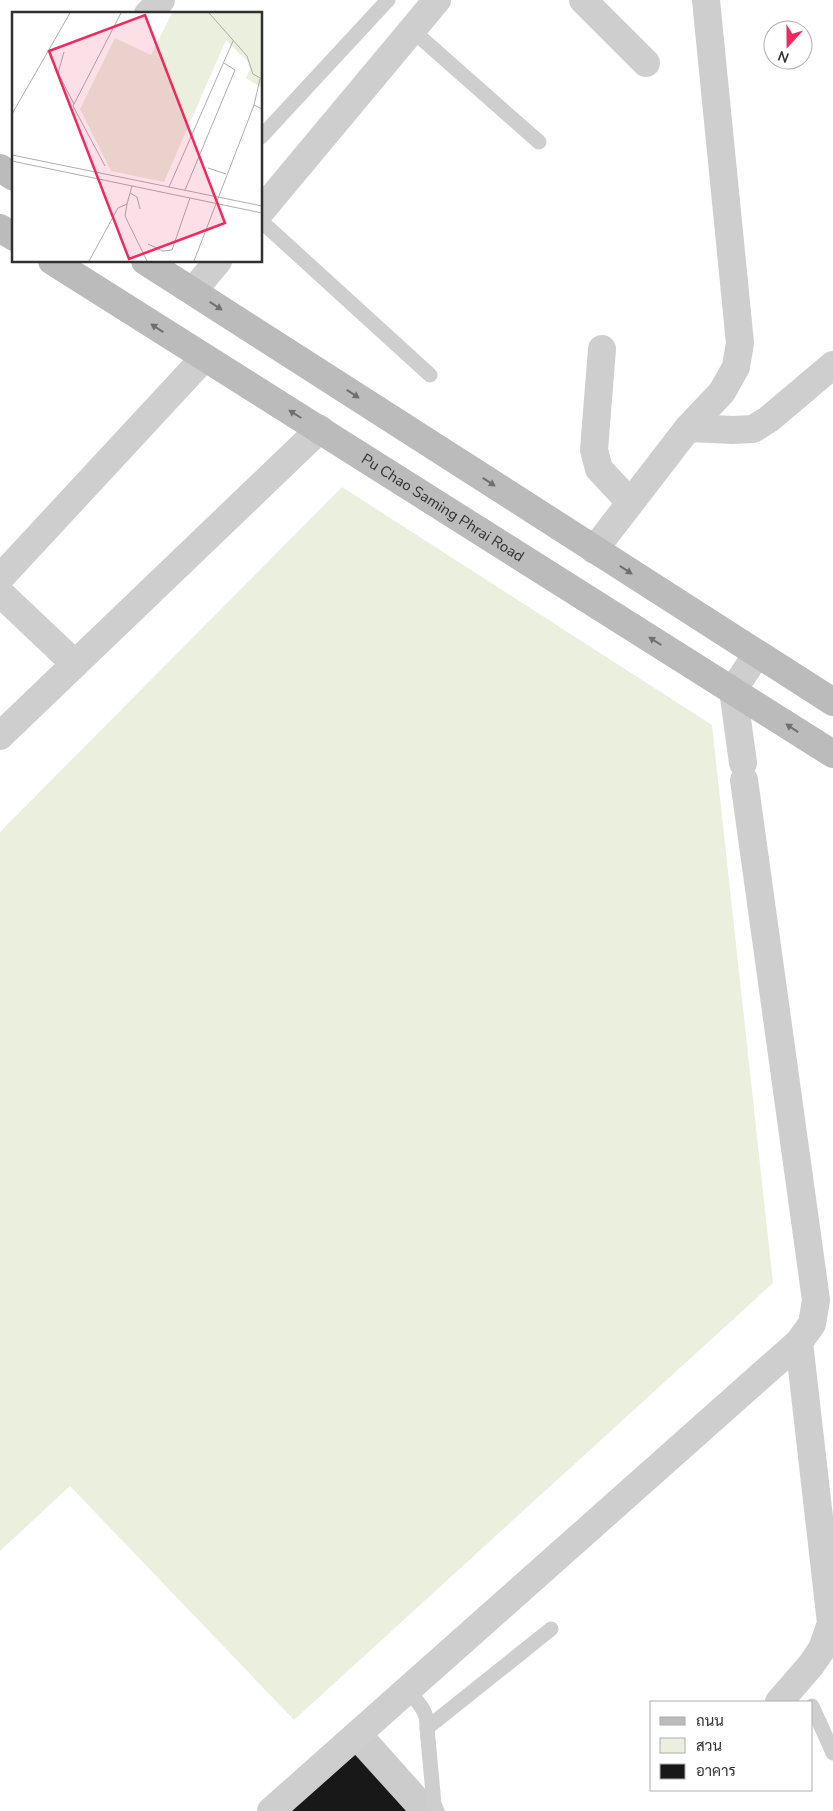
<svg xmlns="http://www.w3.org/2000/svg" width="833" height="1811" font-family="'Nunito Sans',Sarabun,sans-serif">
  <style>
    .green { fill: #eaefde }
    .shadow { fill: #0003 }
    .building { fill: #181818 }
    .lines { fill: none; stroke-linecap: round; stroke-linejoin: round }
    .service { stroke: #cecece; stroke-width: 15 }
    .minor { stroke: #cecece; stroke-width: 28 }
    .secondary { stroke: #bbb; stroke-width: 28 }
    .oneway { fill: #6f6f6f }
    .labels { text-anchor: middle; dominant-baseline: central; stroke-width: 5; stroke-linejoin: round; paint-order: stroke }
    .street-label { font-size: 15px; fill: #313131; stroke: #fff }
    .inset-road { fill: none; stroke: #adadad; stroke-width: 1 }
    .view { fill: #f2295f; fill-opacity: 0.15; stroke: #f2295f; stroke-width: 2.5 }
    .inset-edge { fill: none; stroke: #313131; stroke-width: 2.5 }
  </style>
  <rect width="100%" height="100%" fill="#fff"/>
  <path class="green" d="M342,487L712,725L773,1283L294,1720L70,1486L0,1551V832Z"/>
  <path class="shadow" d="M370,1727L445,1811H275Z"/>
  <path class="building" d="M348,1747L406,1811H276Z"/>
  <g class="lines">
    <g class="service">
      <path d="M412,30L539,142"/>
      <path d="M261,137L388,0"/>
      <path d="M261,221L430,375"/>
      <path d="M407,1690C418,1702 428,1711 427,1728L434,1804L437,1811"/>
      <path d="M812,1706L833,1753"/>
      <path d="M427,1728L551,1629"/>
    </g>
    <g class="minor">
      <path d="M583,0L646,63"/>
      <path d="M148,14L161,0"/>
      <path d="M261,211L437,0"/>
      <path d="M193,291L218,261"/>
      <path d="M602,349L594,450L599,469L630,502"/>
      <path d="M688,428L722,392L736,367L740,343L706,0"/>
      <path d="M594,550L688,428L733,430L753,429L769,419L833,365"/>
      <path d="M0,578L204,358"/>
      <path d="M0,593L75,664"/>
      <path d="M0,736L320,429"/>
      <path d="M743,763L733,690L757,654"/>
      <path d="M779,1702L811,1665L822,1649L831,1623L799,1342"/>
      <path d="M271,1811L799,1342L812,1324L816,1300L744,780"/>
    </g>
    <g class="secondary">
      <path d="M0,168L14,177"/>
      <path d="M0,228L14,237"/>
      <path id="s1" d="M52,261L833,754"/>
      <path d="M145,261L833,702"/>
    </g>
  </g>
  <defs><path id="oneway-solid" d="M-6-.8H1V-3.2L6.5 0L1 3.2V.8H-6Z" transform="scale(1.25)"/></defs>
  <g class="oneway">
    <use href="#oneway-solid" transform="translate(216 306) rotate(33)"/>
    <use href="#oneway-solid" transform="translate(157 328) rotate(-147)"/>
    <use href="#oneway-solid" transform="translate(353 394) rotate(33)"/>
    <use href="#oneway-solid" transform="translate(295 414) rotate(-148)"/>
    <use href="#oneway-solid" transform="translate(489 482) rotate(33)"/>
    <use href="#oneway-solid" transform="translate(626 570) rotate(33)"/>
    <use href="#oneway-solid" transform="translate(655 641) rotate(-148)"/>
    <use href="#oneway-solid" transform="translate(792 728) rotate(-147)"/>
  </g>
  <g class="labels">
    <g class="street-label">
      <text stroke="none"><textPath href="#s1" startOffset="462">Pu Chao Saming Phrai Road</textPath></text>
    </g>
  </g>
  <g transform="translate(12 12)">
    <rect width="250" height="250" fill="#fff"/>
    <path d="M160,1H250V76L234,66L238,57L235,49L214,28L152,170L99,159L68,97L103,26L139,43Z" fill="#eaefde"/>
    <path class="inset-road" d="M197,1L235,44L241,62L250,67M52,40L46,61L62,92M242,93L248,67M0,102L58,1M0,143L250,194M0,149L250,201M93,154L61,94L109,1M196,156L214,162M157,175L221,29M173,178L223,58L212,51M118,181L125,185L128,197M115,192L113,204L135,249M136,232L151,239L160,238L178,186M77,249L106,196L115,192L120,174M182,249L242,93L250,97"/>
    <path class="view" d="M133,3L213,211L117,247L37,39Z"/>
    <rect width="250" height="250" class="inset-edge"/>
  </g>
  <rect x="650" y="1701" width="162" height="90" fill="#ffffff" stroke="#adadad"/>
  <rect x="660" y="1717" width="25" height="8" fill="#bbbbbb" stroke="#adadad"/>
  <text x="696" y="1726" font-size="15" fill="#313131">ถนน</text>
  <rect x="660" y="1738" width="25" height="15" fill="#eaefde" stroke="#adadad"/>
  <text x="696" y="1751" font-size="15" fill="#313131">สวน</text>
  <rect x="660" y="1764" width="25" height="15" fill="#181818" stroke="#adadad"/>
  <text x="696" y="1776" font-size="15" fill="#313131">อาคาร</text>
  <g transform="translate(788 45) rotate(201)"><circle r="24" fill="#ffffff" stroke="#adadad"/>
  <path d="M0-4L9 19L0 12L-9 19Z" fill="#f2295f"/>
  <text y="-8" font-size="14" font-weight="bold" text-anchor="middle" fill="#313131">N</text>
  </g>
</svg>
